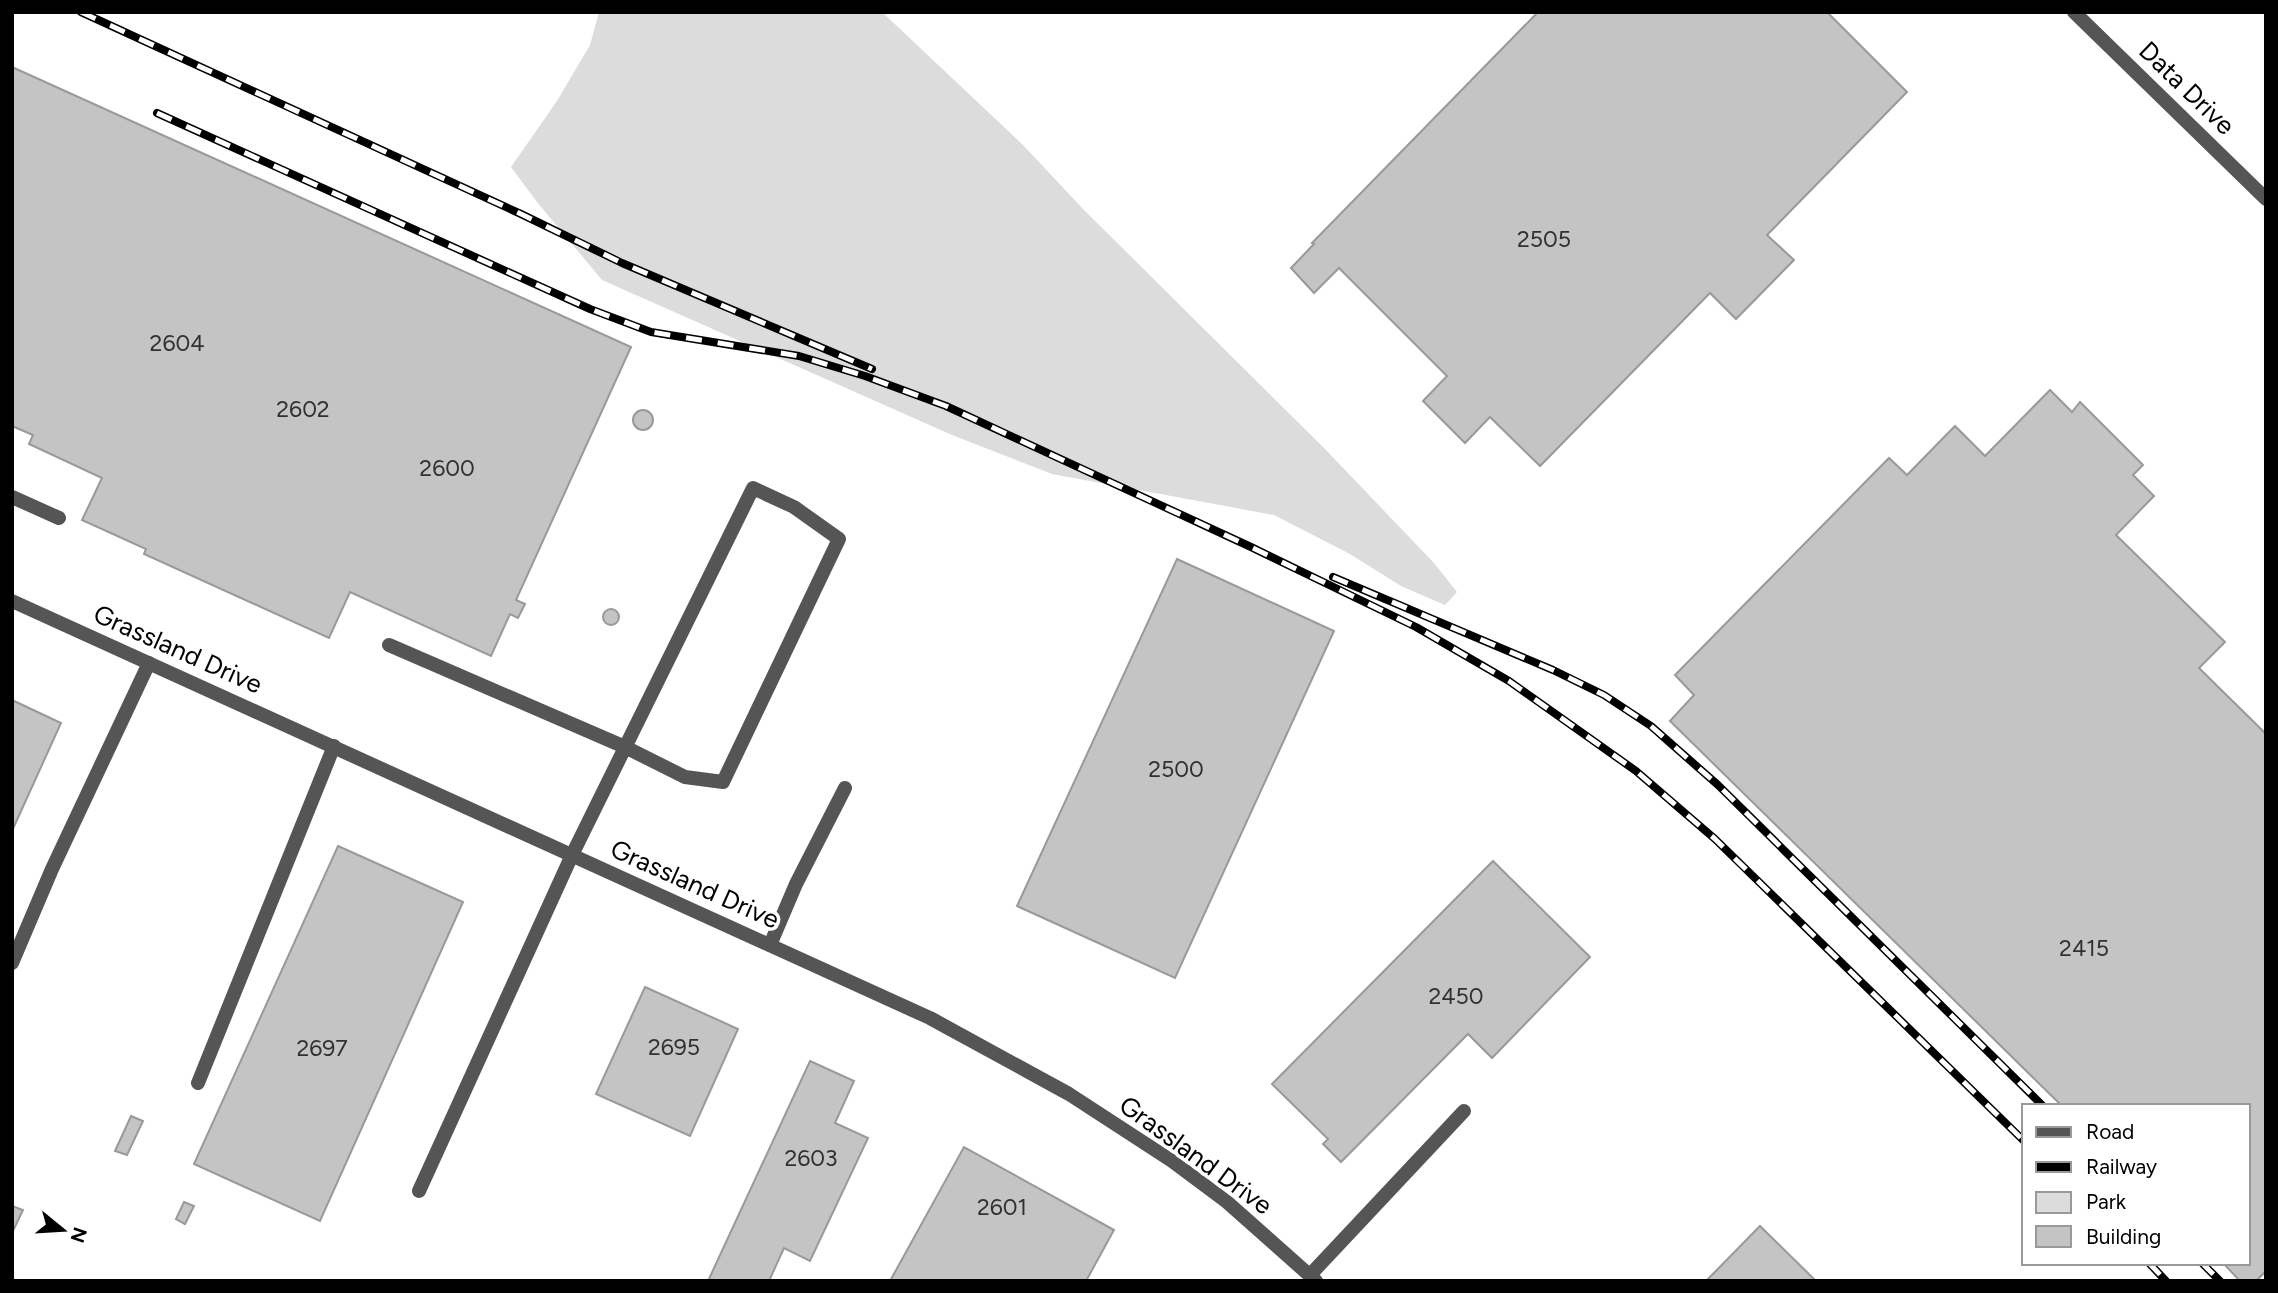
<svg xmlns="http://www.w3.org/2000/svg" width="2278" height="1293" font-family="Figtree,sans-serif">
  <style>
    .green { fill: #dcdcdc }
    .building { fill: #c4c4c4; stroke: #999; stroke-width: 2 }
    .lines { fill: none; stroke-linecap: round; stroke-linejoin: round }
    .service { stroke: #555; stroke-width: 14 }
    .minor { stroke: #555; stroke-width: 14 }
    .rail-casing { stroke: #000; stroke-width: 8 }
    .rail { stroke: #fff; stroke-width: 5; stroke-dasharray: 16; stroke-linecap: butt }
    .labels { text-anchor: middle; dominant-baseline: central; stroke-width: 7; stroke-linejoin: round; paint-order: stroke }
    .number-label { font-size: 23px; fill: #313131 }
    .street-label { font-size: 26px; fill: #000; stroke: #fff }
  </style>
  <rect width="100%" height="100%" fill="#fff"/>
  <path class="green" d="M599,12H882L1023,145L1084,210L1325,449L1434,563L1457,592L1445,605L1401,586L1350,554L1274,515L1052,474L952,435L602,280L537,202L511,167L557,101L590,45Z"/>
  <g class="building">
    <path d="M1538,12H1827L1907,92L1767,235L1794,260L1736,319L1710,293L1540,466L1490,417L1465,443L1423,401L1447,376L1339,268L1314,293L1291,268L1314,244L1312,243Z"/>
    <path d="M12,67L631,347L516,600L525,604L518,618L510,614L491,656L350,592L329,638L144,554L146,549L82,520L102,478L29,444L33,435L12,426Z"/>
    <path d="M2050,390L2072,412L2080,402L2143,465L2133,475L2154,496L2116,535L2225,642L2199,668L2266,734V1271L2256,1281H2240L2223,1263H2248V1106H2062L1670,721L1694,695L1675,675L1889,458L1907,475L1955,426L1985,456Z"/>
    <circle cx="643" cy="420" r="10"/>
    <path d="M1177,559L1334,631L1175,978L1017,906Z"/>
    <circle cx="611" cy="617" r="8"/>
    <path d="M12,700L61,723L12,831Z"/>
    <path d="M338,846L463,902L320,1221L194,1164Z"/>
    <path d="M1493,861L1590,957L1492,1058L1468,1034L1341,1162L1323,1144L1328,1139L1272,1084Z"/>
    <path d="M645,987L738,1029L690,1136L596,1094Z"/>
    <path d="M810,1061L854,1081L835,1123L868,1138L810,1261L784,1248L769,1281H708Z"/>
    <path d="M131,1116L143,1121L127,1155L115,1151Z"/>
    <path d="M964,1147L1114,1230L1086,1281H890Z"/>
    <path d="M184,1202L194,1206L185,1224L176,1219Z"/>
    <path d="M12,1206L23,1210L12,1233Z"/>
    <path d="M1760,1226L1762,1228L1816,1281H1706Z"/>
  </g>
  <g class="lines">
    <g class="service">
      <path d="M12,497L59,518"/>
      <path d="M389,645L625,747L685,777L723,782L839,539L794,507L753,488L572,855L419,1191"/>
      <path d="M770,945L796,884L845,788"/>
      <path d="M12,963L52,869L149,663"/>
      <path d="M198,1083L334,746"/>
      <path d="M1310,1275L1464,1111"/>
    </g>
    <g class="minor">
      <path d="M2074,12L2266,199"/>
      <path d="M12,601L930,1018L1069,1094L1172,1161L1227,1202L1316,1281"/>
    </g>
    <defs>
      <g id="rail">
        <path d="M81,12L521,214L622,263L872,369"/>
        <path d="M157,113L590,309L651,332L799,356L865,376L946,406L1251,547L1416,627L1509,681L1636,771L1715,839L2024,1141"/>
        <path d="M1333,577L1553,670L1604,695L1651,726L1718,785L2043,1106"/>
        <path d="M2149,1263L2166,1281"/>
        <path d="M2202,1263L2220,1281"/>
      </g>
    </defs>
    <use href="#rail" class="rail-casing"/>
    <use href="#rail" class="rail"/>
  </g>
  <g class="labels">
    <g class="number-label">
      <text x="1544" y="239">2505</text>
      <text x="177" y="343">2604</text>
      <text x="303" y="409">2602</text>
      <text x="447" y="468">2600</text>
      <text x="1176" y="769">2500</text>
      <text x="2084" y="948">2415</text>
      <text x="1456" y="996">2450</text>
      <text x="674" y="1047">2695</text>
      <text x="322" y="1048">2697</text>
      <text x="811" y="1158">2603</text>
      <text x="1002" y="1207">2601</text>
    </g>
    <g class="street-label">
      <text transform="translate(2187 88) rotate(44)">Data Drive</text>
      <text transform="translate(178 649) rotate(24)">Grassland Drive</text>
      <text transform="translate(695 884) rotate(24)">Grassland Drive</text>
      <text transform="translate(1196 1155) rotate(36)">Grassland Drive</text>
    </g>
  </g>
  <rect width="2278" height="1293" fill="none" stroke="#000000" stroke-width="28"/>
  <rect x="2022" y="1104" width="228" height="161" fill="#ffffff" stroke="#999999" stroke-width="2"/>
  <rect x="2036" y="1127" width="35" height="10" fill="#555555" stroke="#999999" stroke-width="2"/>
  <text x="2086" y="1139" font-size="21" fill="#000000">Road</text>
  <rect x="2036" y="1162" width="35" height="10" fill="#000000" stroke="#999999" stroke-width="2"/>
  <text x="2086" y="1174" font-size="21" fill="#000000">Railway</text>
  <rect x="2036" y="1192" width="35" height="21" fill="#dcdcdc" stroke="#999999" stroke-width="2"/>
  <text x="2086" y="1209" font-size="21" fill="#000000">Park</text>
  <rect x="2036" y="1226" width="35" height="21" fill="#c4c4c4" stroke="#999999" stroke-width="2"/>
  <text x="2086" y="1244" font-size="21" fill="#000000">Building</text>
  <g transform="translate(63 1230) rotate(108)" stroke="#ffffff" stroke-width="5" paint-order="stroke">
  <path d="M0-5L12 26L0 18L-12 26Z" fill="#000000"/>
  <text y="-10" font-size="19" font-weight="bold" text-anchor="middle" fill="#000000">N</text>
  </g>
</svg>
